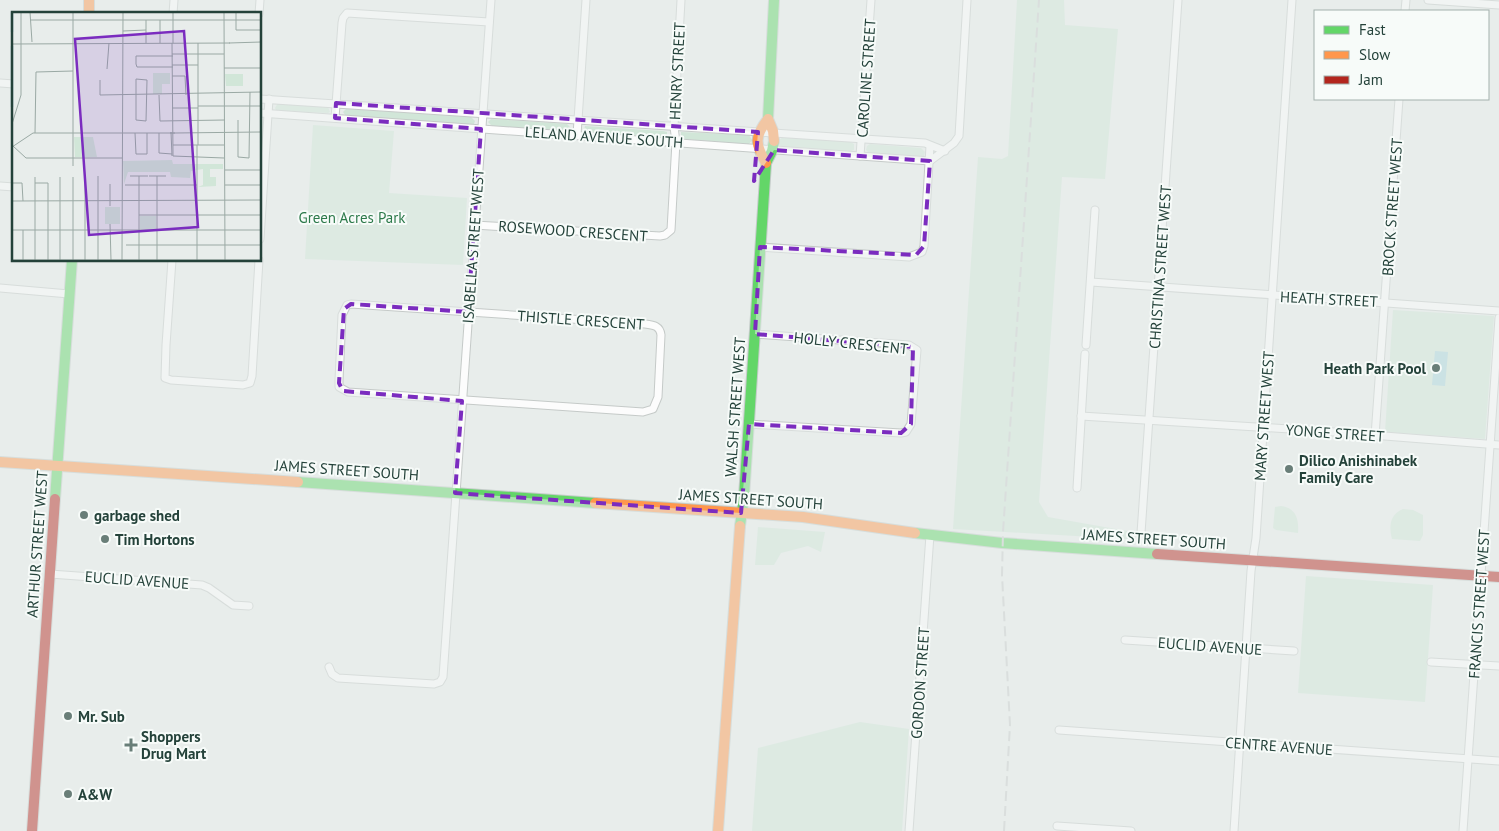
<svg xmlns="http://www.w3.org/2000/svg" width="1499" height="831" font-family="'PT Sans',sans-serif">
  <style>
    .green { fill: #d1e6d8 }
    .water { fill: #a9d4db }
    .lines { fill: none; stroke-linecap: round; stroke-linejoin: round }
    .street-casing { stroke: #c5cac8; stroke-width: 9 }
    .fast-casing { stroke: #c3cbc8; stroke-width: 12 }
    .slow-casing { stroke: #c3cbc8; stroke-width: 12 }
    .jam-casing { stroke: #c3cbc8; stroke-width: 12 }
    .street { stroke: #fcfcfc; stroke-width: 7 }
    .fast { stroke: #63d668; stroke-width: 10 }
    .slow { stroke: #ff974d; stroke-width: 10 }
    .jam { stroke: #b3261e; stroke-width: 10 }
    .rail { stroke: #c9cdcc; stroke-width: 2; stroke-dasharray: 10 5; stroke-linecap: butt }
    .marked { fill: none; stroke: #7b2cbf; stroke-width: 4; stroke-dasharray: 10 6; stroke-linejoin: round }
    .poi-dot { fill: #697e78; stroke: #f7fbf9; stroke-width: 2 }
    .labels { text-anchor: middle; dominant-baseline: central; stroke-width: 4; stroke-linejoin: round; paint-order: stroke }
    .street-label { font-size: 15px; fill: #24423a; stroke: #f7fbf9 }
    .park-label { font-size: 15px; fill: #2d7a4b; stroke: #f7fbf9 }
    .poi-label { font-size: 15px; font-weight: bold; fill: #24423a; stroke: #f7fbf9; text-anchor: start }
    .inset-river { fill: none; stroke: #a9d4db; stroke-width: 2.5 }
    .inset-road { fill: none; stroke: #9aa9a4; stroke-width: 1 }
    .view { fill: #7b2cbf; fill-opacity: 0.15; stroke: #7b2cbf; stroke-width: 2.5 }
    .inset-edge { fill: none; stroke: #24423a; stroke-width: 2.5 }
  </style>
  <rect width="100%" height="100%" fill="#e8edeb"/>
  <g class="green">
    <path d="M1017,0H1064L1065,25L1118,29L1105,179L1062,177L1039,502L1048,517L1127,531L1132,538L1127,539L953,529L978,157L1002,159L1008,156Z"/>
    <path d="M278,103L328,107L330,112L328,113L281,111L276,110L275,108Z"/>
    <path d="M346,109L471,117L475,121L474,124L470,125L346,116L343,112Z"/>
    <path d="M491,119L567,124L571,128L567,131L492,126L488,122Z"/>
    <path d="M313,125L394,131L389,193L467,198L463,265L305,259Z"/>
    <path d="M585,126L663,131L667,132V135L663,137L586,132L584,130Z"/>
    <path d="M681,132L749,135L752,140L749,144L683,139L681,138Z"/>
    <path d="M783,137L850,142L854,144V150L849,152L781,147L778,141Z"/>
    <path d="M870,144L921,148L925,152L924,156L921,157L870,154L866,150L867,146Z"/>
    <path d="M1393,310L1494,316L1485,439L1385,432Z"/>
    <path d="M1281,506C1296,508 1299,519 1298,533L1276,530L1273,528L1275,507Z"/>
    <path d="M1403,509L1413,510L1423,515V535L1420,541L1392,539C1389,527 1389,515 1403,509Z"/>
    <path d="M758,527L825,532L821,552L808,546L781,553L774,565H755Z"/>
    <path d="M1306,576L1433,585L1425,702L1298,693Z"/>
    <path d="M860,722L909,729L902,831H752L758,748Z"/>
  </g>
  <path class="water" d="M1435,351L1448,352L1445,386L1432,385Z"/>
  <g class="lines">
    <defs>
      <g id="street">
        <path d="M1428,0L1499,5"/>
        <path d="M1405,11L1406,0"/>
        <path d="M173,14L174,0"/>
        <path d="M259,14L260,0"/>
        <path d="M0,83L14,84"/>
        <path d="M260,99L925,143L945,151"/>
        <path d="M260,113L930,161L954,143L959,136L967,0"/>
        <path d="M335,118L342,23L343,18L347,13L489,22"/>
        <path d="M577,135L586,0"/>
        <path d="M860,156L871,0"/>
        <path d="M0,186L14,187"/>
        <path d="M474,225L660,236L665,235L671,230L676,142L674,127L681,0"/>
        <path d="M260,239L269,99"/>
        <path d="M760,247L909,257L922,252L924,246L930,146"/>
        <path d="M172,260L166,345L165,378L171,380L243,385L250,383L252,376L259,260"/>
        <path d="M1091,282L1499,311"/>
        <path d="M0,288L69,294"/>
        <path d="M351,304L645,324C654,325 660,326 661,335L658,397L653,409L643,412L348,392L339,387V380L342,315L347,305Z"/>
        <path d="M1086,345L1095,210"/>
        <path d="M1081,416L1321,431L1499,445"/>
        <path d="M749,424L901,433L906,432L911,424L917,350L909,345L755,334"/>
        <path d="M1375,436L1399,99"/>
        <path d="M1077,488L1085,354"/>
        <path d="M1141,533L1178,0"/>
        <path d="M50,574L202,585L209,588L233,605L249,606"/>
        <path d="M1125,640L1294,651"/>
        <path d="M1431,662L1499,666"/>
        <path d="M329,667L332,674L338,678L434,684L440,682L443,677L491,0"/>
        <path d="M1059,730L1499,761"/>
        <path d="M1057,826L1131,831"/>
        <path d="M909,831L930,535"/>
        <path d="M1234,831L1251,571L1256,538L1292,0"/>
        <path d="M1463,831L1499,318"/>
      </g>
      <g id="fast">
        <path d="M768,119L774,0"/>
        <path d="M298,482L595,503"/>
        <path d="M55,499L72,260"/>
        <path d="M740,526L744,497L766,163L772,151L774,141"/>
        <path d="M915,533L1002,543L1157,554"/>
      </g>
      <g id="slow">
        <path d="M89,0V14"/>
        <path d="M766,163C755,144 754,137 768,119L773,131L774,141"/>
        <path d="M0,462L298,482"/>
        <path d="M595,503L803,517L915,533"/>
        <path d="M718,831L740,526"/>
      </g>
      <g id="jam">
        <path d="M1157,554L1499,577"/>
        <path d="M32,831L55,499"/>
      </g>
    </defs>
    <use href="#street" class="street-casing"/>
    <use href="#fast" class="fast-casing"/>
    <use href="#slow" class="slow-casing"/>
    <use href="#jam" class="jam-casing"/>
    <use href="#street" class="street"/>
    <use href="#fast" class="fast"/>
    <use href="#slow" class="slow"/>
    <use href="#jam" class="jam"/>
    <path class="rail" d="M1004,831L1010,725L1002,575L1003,532L1039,0"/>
  </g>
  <path d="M0 0H1499V831H0ZM336,103L758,132L754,181L774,150L930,161L924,246L916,255L760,247L755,334L913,347L911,424L901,433L749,424L741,513L455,493L462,401L343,391L339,383L344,309L351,304L468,312L481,129L335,118Z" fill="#e8edeb" fill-opacity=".55" fill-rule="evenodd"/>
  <path class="marked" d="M336,103L758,132L754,181L774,150L930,161L924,246L916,255L760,247L755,334L913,347L911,424L901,433L749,424L741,513L455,493L462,401L343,391L339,383L344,309L351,304L468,312L481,129L335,118Z"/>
  <g class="poi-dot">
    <circle cx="1436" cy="368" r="5"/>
    <circle cx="1289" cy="469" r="5"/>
    <circle cx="84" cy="515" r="5"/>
    <circle cx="105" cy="539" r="5"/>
    <circle cx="68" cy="716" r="5"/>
    <path d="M128.5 737.5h5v5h5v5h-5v5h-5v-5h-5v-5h5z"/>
    <circle cx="68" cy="794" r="5"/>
  </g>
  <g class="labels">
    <g class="street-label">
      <text transform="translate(677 71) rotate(-87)">HENRY STREET</text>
      <text transform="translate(866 78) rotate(-86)">CAROLINE STREET</text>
      <text transform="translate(604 137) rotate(4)">LELAND AVENUE SOUTH</text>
      <text transform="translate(1392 207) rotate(-86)">BROCK STREET WEST</text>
      <text transform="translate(573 231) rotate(4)">ROSEWOOD CRESCENT</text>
      <text transform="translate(473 246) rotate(-86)">ISABELLA STREET WEST</text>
      <text transform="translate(1160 267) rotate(-86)">CHRISTINA STREET WEST</text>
      <text transform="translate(1329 299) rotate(3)">HEATH STREET</text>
      <text transform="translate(581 320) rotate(4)">THISTLE CRESCENT</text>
      <text transform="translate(851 343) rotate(6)">HOLLY CRESCENT</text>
      <text transform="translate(735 407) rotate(-86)">WALSH STREET WEST</text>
      <text transform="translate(1264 416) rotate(-86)">MARY STREET WEST</text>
      <text transform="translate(1335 433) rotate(4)">YONGE STREET</text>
      <text transform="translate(347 470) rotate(4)">JAMES STREET SOUTH</text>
      <text transform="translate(751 499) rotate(4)">JAMES STREET SOUTH</text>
      <text transform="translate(1154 539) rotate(4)">JAMES STREET SOUTH</text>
      <text transform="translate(37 544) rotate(-86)">ARTHUR STREET WEST</text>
      <text transform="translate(137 580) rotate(4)">EUCLID AVENUE</text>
      <text transform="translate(1479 604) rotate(-86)">FRANCIS STREET WEST</text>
      <text transform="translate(1210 646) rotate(4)">EUCLID AVENUE</text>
      <text transform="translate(920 683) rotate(-86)">GORDON STREET</text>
      <text transform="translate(1279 746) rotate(4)">CENTRE AVENUE</text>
    </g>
    <g class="park-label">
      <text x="352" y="217">Green Acres Park</text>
    </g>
    <g class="poi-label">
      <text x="1426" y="368" text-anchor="end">Heath Park Pool</text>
      <text x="1299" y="460">Dilico Anishinabek<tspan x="1299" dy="17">Family Care</tspan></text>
      <text x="94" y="515">garbage shed</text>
      <text x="115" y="539">Tim Hortons</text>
      <text x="78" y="716">Mr. Sub</text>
      <text x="141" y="736">Shoppers<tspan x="141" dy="17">Drug Mart</tspan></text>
      <text x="78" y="794">A&amp;W</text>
    </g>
  </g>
  <g transform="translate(12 12)">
    <rect width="249" height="249" fill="#e8edeb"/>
    <path d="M141,61H158V72H150V82H141ZM213,62H231V74H214ZM62,125H81L85,145H63ZM160,148L161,152H211V157H198V165H204V174L186,175L191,173V157L179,159L178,166L159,165L158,160H116L112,172L111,149ZM93,195H108V212H93ZM128,204H144V218L128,217Z" fill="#d1e6d8"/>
    <path class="inset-river" d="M0,20V0M0,95V34"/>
    <path class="inset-road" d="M18,0L20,30M61,0V154M212,0L213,248M224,0V18H249M18,8H249M134,8V31M148,8V31M111,19L134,18M160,31L161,144M161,31V0M186,31V133M217,31L249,30M0,32L218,31M160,42H212M161,44H124V52L125,55H161M160,53H186M212,56H249M95,57L97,31M160,64H173L174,83M124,67L135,68L134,109L124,108ZM88,68V83L249,80M147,83L148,109L213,108M186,94H249M160,96H186M226,108V145L237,146L238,80M0,112L9,83V0M159,120L160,144M23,121L24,60L61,59M123,121L124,142H135V121M147,121V141L160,142M163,121L249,120M161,133H212M1,134L14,146H110M0,135L21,121H163H158M161,144L212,146M213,158H249M118,164H136M137,164H154M145,164V249M23,165V248M48,165V248M61,165V248M73,165V248M0,171H10L11,189M23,171H36V248M98,172V194M113,173H185M213,173H249M0,189L249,188M127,203H249M98,212L99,248M0,218H249M114,233H249M0,248H249M11,248V218M110,248L111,0M127,248V164M185,248V133M86,249V164"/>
    <path class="view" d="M172,19L186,215L77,223L63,27Z"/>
    <rect width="249" height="249" class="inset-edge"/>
  </g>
  <rect x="1314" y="10" width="175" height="90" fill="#f7fbf9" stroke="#a3b1ad"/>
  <rect x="1324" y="26" width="25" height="8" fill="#63d668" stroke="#a3b1ad"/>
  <text x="1359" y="35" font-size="15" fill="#24423a">Fast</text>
  <rect x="1324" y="51" width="25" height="8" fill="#ff974d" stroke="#a3b1ad"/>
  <text x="1359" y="60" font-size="15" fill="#24423a">Slow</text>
  <rect x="1324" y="76" width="25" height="8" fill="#b3261e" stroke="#a3b1ad"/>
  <text x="1359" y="85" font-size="15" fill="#24423a">Jam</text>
</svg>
